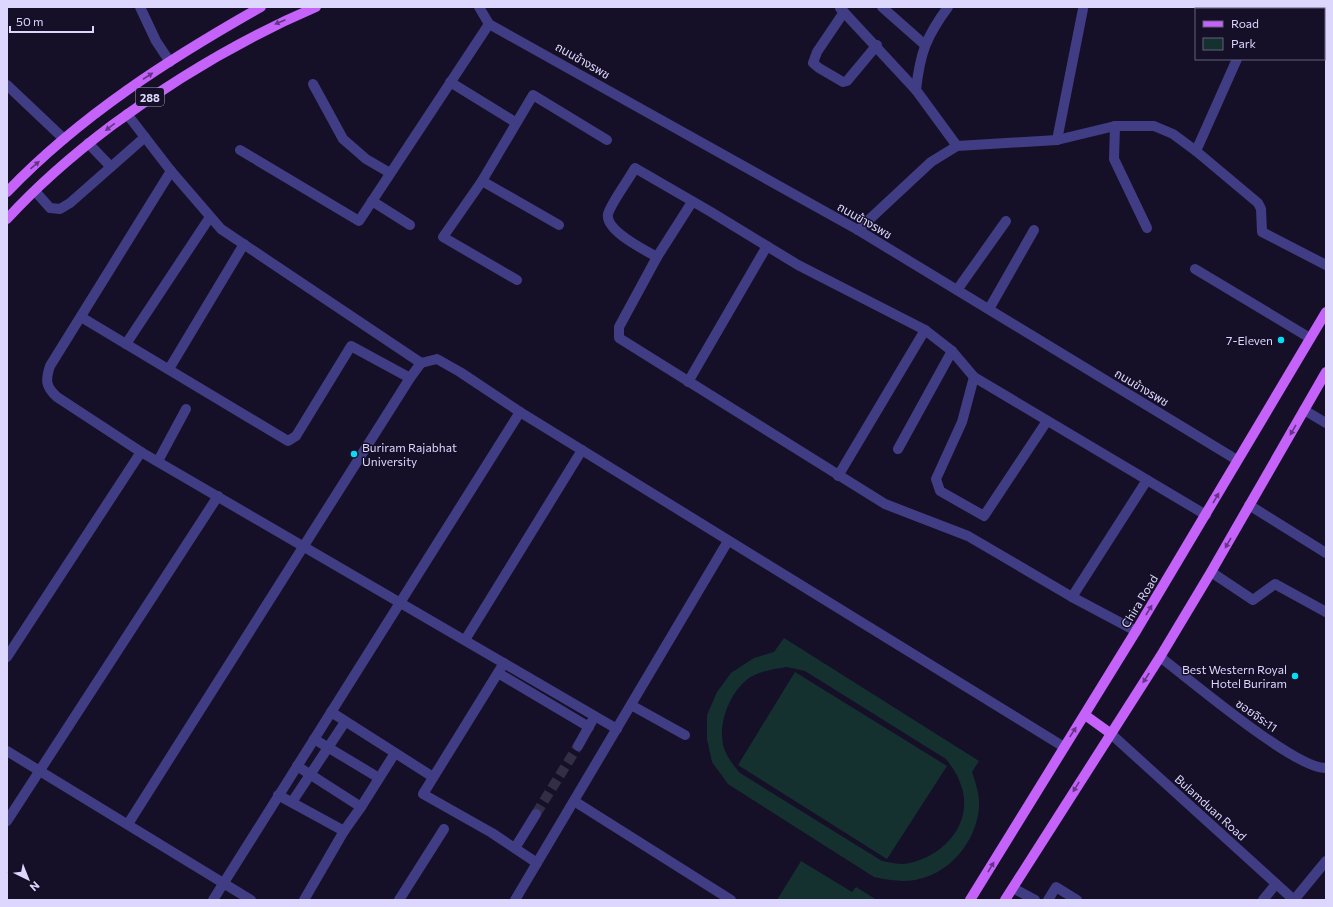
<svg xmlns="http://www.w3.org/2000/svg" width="1333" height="907" font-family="Commissioner,'Noto Sans Thai',sans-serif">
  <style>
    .green { fill: #143130; fill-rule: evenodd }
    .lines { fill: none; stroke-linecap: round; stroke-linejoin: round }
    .minor-tunnel { stroke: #332e47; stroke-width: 10; stroke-dasharray: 10 5; stroke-linecap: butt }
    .minor { stroke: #413d84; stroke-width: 10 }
    .major { stroke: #c462fa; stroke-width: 10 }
    .oneway { fill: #643586 }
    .poi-dot { fill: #0adbf7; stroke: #151027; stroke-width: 1.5 }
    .labels { text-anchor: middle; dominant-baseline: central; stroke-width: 3; stroke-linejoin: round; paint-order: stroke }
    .shield { fill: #151027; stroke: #a19bbe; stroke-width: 1 }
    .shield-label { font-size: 11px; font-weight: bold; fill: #ddd7fe }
    .street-label { font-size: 12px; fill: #ddd7fe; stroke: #151027 }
    .poi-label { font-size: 12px; fill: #ddd7fe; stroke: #151027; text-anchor: end }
  </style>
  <rect width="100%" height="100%" fill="#151027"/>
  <g class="green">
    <path d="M784,638L979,761L972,772C976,784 980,796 979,808C976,841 951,872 919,879C904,883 889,880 874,877L728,784L712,762L707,739V715L717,692L731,673L754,658L774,652ZM787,667L805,671L946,759C954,769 960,779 963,792C971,829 938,860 903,864C897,864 889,862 882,861L740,773C735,767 730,761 727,755C714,732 728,693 749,678C760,671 774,669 787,667Z"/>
    <path d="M795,672L947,766L887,859L738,765Z"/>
    <path d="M801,861L852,892L856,887L877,900H777Z"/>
  </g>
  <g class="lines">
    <path class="minor-tunnel" d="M536,814L578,746"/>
    <g class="minor">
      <path d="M140,7L156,41L170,62"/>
      <path d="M479,7L489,24L858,230L1237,460"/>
      <path d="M882,7L925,45"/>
      <path d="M948,7C926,37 920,53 916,90L957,146"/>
      <path d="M840,8L916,90"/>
      <path d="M844,12L817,52L813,63L819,68L843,82L847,81L877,45"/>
      <path d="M450,82L515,122"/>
      <path d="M313,84L343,139L366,159L390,173"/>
      <path d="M7,85L64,139"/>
      <path d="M127,114L171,171L221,229L421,363"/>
      <path d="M1115,126L1114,159L1147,228"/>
      <path d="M1057,140L1083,9"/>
      <path d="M88,143L111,167"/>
      <path d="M240,150L359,221L489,24"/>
      <path d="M1196,151L1237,59"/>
      <path d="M171,171L50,366C45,381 46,387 57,397L141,452L617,729"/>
      <path d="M482,181L559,225"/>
      <path d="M35,191L50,208L60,209L70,203L145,137"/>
      <path d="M372,201L410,225"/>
      <path d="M692,202L657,257L619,327V338L885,504L968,536L1072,597L1147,480"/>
      <path d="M858,230L931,162L957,146L1057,140L1115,126H1154L1173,134L1196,151L1258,203L1261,209L1262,232L1326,265"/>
      <path d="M657,257C645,250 605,231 608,214C611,203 629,179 635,168L711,212L798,265L925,330L952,351L974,377L1206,515"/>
      <path d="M1195,269L1310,338"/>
      <path d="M517,280L443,237L482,181L533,95L607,140"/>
      <path d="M957,290L1006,221"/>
      <path d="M989,309L1034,230"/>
      <path d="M81,317L288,441L296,436L351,346L410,378"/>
      <path d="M126,344L210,217"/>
      <path d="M169,369L244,244"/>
      <path d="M974,377L962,422L936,479L940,491L984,516L1047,421"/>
      <path d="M688,382L767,246"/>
      <path d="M1304,410L1326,423"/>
      <path d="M898,449L952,351"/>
      <path d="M158,461L186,409"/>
      <path d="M838,476L925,330"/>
      <path d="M1249,505L1326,553"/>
      <path d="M1211,572L1253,600L1275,584L1326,612"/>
      <path d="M1072,597L1136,631"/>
      <path d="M465,640L582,450"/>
      <path d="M7,657L141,452"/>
      <path d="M1160,657C1188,678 1296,770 1326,768"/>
      <path d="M504,663L423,794L492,833L537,863"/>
      <path d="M498,673L589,727"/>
      <path d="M631,705L685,735"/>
      <path d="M331,712L433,777"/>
      <path d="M1110,733L1294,900"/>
      <path d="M314,739L379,778"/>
      <path d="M578,746L592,721"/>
      <path d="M7,751L251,900"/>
      <path d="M297,766L361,807"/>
      <path d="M278,795L344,831"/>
      <path d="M574,801L731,900"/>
      <path d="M292,802L345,722"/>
      <path d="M7,821L218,496"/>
      <path d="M128,824L410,378L421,363L437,359L460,372L520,412L1064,747"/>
      <path d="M515,848L536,814"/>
      <path d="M1013,888L1035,900"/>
      <path d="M213,900L520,412"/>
      <path d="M304,900L344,831L361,807L395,753"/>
      <path d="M399,900L444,829"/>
      <path d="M515,900L728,541"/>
      <path d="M1048,900L1056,887L1077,900"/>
      <path d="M1263,900L1276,884"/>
      <path d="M1294,900L1326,861"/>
    </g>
    <g class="major">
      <path d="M7,192C81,115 169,59 261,7"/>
      <path d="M7,219C38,185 74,154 111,126C176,78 241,39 316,7"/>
      <path d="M1085,715L1110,733"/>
      <path d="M970,900L1136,631L1326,312"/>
      <path d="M1005,900L1160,657L1211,572L1326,372"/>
    </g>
  </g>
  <defs><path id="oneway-solid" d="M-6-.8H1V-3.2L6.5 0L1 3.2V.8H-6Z"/></defs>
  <g class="oneway">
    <use href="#oneway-solid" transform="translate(280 22) rotate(157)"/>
    <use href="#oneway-solid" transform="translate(148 76) rotate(-33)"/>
    <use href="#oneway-solid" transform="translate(110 127) rotate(143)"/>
    <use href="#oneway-solid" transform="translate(35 165) rotate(-41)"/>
    <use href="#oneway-solid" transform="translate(1293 430) rotate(120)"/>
    <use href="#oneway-solid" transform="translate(1216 498) rotate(-60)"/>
    <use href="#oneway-solid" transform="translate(1228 543) rotate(120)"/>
    <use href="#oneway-solid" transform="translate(1149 610) rotate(-59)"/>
    <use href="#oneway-solid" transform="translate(1146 678) rotate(123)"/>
    <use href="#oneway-solid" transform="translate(1073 732) rotate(-57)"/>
    <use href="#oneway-solid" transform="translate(1076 787) rotate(122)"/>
    <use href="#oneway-solid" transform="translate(991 867) rotate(-59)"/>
  </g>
  <g class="poi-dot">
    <circle cx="1281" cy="340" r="4"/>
    <circle cx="354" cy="454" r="4"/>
    <circle cx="1295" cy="676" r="4"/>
  </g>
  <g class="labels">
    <rect class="shield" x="136" y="88" width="28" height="18" rx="3"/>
    <g class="shield-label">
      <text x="150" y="97">288</text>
    </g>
    <g class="street-label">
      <text transform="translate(583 60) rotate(30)">ถนนข้างรพช</text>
      <text transform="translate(865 220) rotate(30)">ถนนข้างรพช</text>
      <text transform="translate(1142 387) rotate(31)">ถนนข้างรพช</text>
      <text transform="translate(1139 601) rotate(-59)">Chira Road</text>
      <text transform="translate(1257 715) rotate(35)">ซอยจิระ11</text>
      <text transform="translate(1211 807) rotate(42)">Bulamduan Road</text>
    </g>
    <g class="poi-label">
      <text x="1273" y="340">7-Eleven</text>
      <text x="362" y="447" text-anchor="start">Buriram Rajabhat<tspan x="362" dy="14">University</tspan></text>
      <text x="1287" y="669">Best Western Royal<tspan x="1287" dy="14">Hotel Buriram</tspan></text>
    </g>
  </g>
  <rect width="1333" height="907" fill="none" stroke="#ddd7fe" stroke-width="16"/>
  <rect x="1195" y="8" width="130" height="52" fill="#151027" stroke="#65607d"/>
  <rect x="1203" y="21" width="20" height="6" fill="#c462fa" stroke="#65607d"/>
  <text x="1231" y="28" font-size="12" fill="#ddd7fe">Road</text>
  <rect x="1203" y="38" width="20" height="12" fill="#143130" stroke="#65607d"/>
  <text x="1231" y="48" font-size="12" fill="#ddd7fe">Park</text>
  <g transform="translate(28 879) rotate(137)" stroke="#151027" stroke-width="3" paint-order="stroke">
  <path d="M0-3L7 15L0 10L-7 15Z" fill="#ddd7fe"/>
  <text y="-6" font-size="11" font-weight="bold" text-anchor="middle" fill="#ddd7fe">N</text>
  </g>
  <path d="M10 26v6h83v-6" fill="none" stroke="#ddd7fe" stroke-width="2"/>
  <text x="16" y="26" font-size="12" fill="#ddd7fe" stroke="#151027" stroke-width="3" paint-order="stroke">50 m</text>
</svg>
